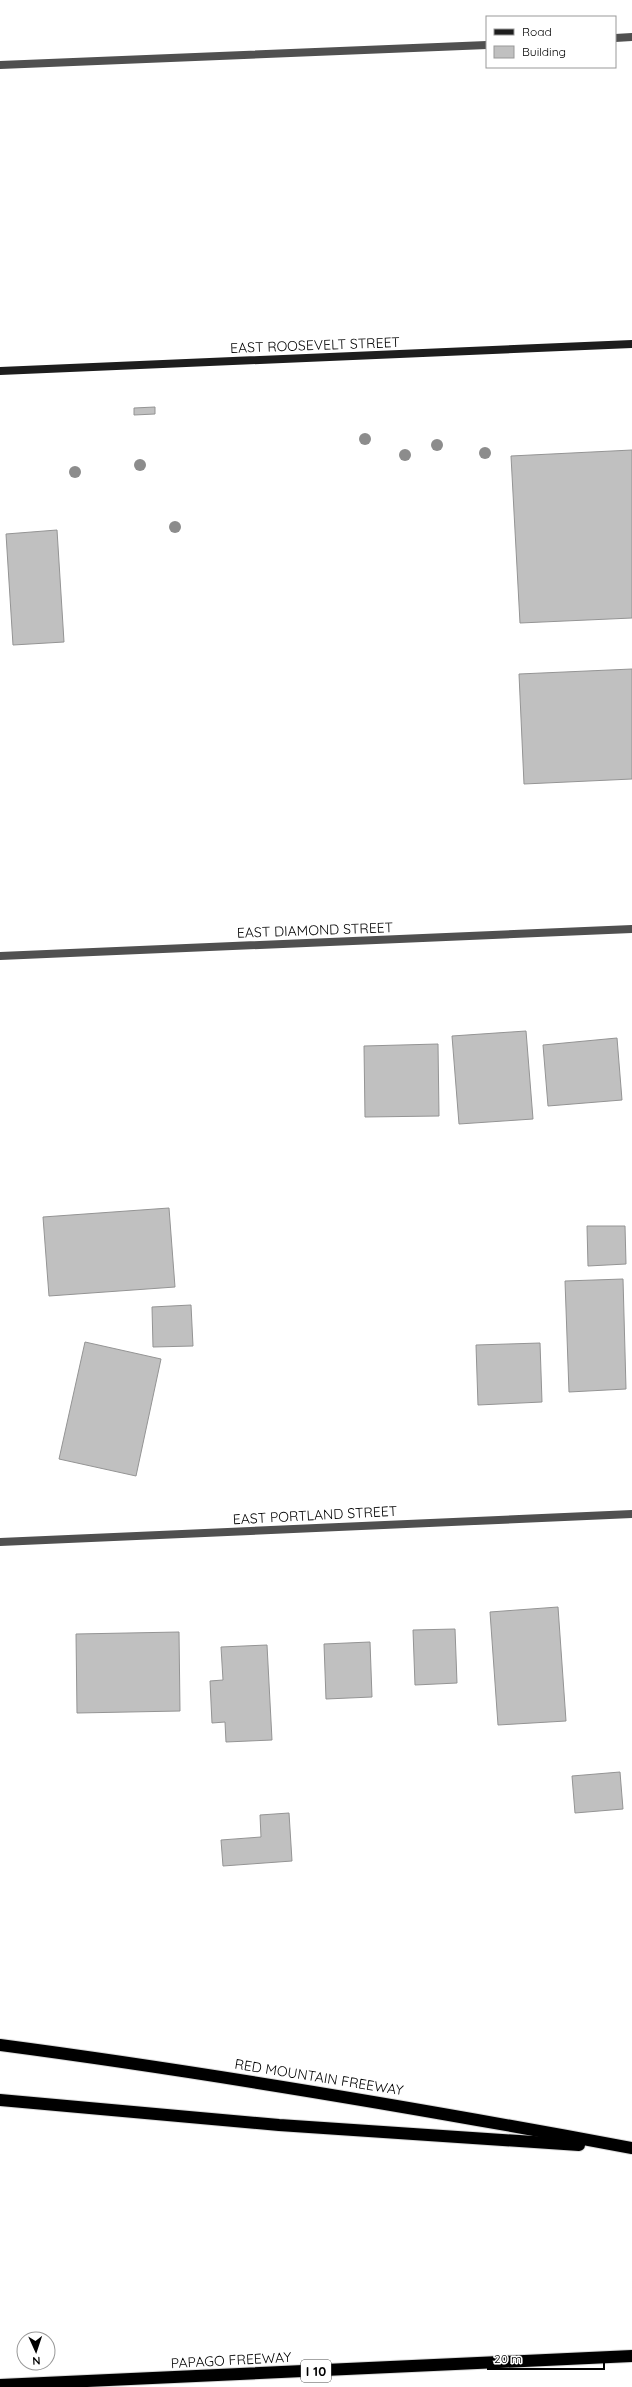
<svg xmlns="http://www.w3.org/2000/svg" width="632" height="2387" font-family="Quicksand,sans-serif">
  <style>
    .building { fill: #c0c0c0; stroke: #949494 }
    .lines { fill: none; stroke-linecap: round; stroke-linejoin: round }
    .highway-casing { stroke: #dbdbdb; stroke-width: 14 }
    .lane { stroke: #505050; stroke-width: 8 }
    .street { stroke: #505050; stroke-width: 8 }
    .secondary { stroke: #1d1d1d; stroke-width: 8 }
    .highway { stroke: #000; stroke-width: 12 }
    .tree { fill: #8c8c8c }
    .labels { text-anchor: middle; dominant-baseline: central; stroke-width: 4; stroke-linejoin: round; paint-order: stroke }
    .shield { fill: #fff; stroke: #4c4c4c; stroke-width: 1 }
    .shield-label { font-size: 13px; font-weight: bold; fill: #000 }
    .street-label { font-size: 14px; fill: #000; stroke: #fff }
  </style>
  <rect width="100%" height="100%" fill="#fff"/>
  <g class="building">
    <path d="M155,407V414L134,415V408Z"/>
    <path d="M632,450V618L520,623L511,456Z"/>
    <path d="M57,530L64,642L13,645L6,534Z"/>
    <path d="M632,669V779L524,784L519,674Z"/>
    <path d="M526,1031L533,1119L459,1124L452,1036Z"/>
    <path d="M617,1038L622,1100L548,1106L543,1045Z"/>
    <path d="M438,1044L439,1116L365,1117L364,1046Z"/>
    <path d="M169,1208L175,1287L49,1296L43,1217Z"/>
    <path d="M587,1226H625L626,1264L588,1266Z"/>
    <path d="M623,1279L626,1389L569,1392L565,1281Z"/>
    <path d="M191,1305L193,1346L153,1347L152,1307Z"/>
    <path d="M85,1342L161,1359L136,1476L59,1459Z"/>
    <path d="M540,1343L542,1402L478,1405L476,1345Z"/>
    <path d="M558,1607L566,1721L498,1725L490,1612Z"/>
    <path d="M455,1629L457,1683L415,1685L413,1630Z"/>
    <path d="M179,1632L180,1711L77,1713L76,1634Z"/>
    <path d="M370,1642L372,1697L326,1699L324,1644Z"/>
    <path d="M267,1645L272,1740L226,1742L225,1722L212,1723L210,1681L223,1680L221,1647Z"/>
    <path d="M620,1772L623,1809L575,1813L572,1776Z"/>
    <path d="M289,1813L292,1861L223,1866L221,1840L261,1837L260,1815Z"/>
  </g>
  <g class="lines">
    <defs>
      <g id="highway">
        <path d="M0,2045C212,2073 422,2109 632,2148"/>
        <path d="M0,2100L279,2125L579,2145"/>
        <path d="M0,2385L632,2356"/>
      </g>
    </defs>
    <use href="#highway" class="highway-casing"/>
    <g class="lane">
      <path d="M615,38L632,37"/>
      <path d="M0,65L487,45"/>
    </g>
    <g class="street">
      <path d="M0,956L632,929"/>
      <path d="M0,1542L632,1514"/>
    </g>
    <path class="secondary" d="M0,371L632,344"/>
    <use href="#highway" class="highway"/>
  </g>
  <g class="tree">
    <circle cx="365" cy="439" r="6"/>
    <circle cx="437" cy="445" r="6"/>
    <circle cx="485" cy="453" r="6"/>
    <circle cx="405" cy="455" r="6"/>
    <circle cx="140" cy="465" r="6"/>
    <circle cx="75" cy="472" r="6"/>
    <circle cx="175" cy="527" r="6"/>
  </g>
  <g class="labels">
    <rect class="shield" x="301" y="2360" width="30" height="22" rx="3"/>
    <g class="shield-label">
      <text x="316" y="2371">I 10</text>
    </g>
    <g class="street-label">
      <text transform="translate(315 345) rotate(-2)">EAST ROOSEVELT STREET</text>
      <text transform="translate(315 930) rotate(-2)">EAST DIAMOND STREET</text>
      <text transform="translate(315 1515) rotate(-3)">EAST PORTLAND STREET</text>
      <text transform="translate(319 2077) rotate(9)">RED MOUNTAIN FREEWAY</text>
      <text transform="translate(231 2360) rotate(-3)">PAPAGO FREEWAY</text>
    </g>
  </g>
  <rect x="486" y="16" width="130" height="52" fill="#ffffff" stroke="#999999"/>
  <rect x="494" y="29" width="20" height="6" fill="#1d1d1d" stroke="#999999"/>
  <text x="522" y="36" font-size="12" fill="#000000">Road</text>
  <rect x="494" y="46" width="20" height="12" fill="#c0c0c0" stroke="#999999"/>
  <text x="522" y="56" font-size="12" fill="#000000">Building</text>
  <g transform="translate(36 2351) rotate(177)"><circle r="19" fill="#ffffff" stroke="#999999"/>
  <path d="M0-3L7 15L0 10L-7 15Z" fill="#000000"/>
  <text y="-6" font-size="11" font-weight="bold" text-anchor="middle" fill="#000000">N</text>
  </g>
  <path d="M488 2363v6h116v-6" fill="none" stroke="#000000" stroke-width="2"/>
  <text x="494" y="2363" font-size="12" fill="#000000" stroke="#ffffff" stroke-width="3" paint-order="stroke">20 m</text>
</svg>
